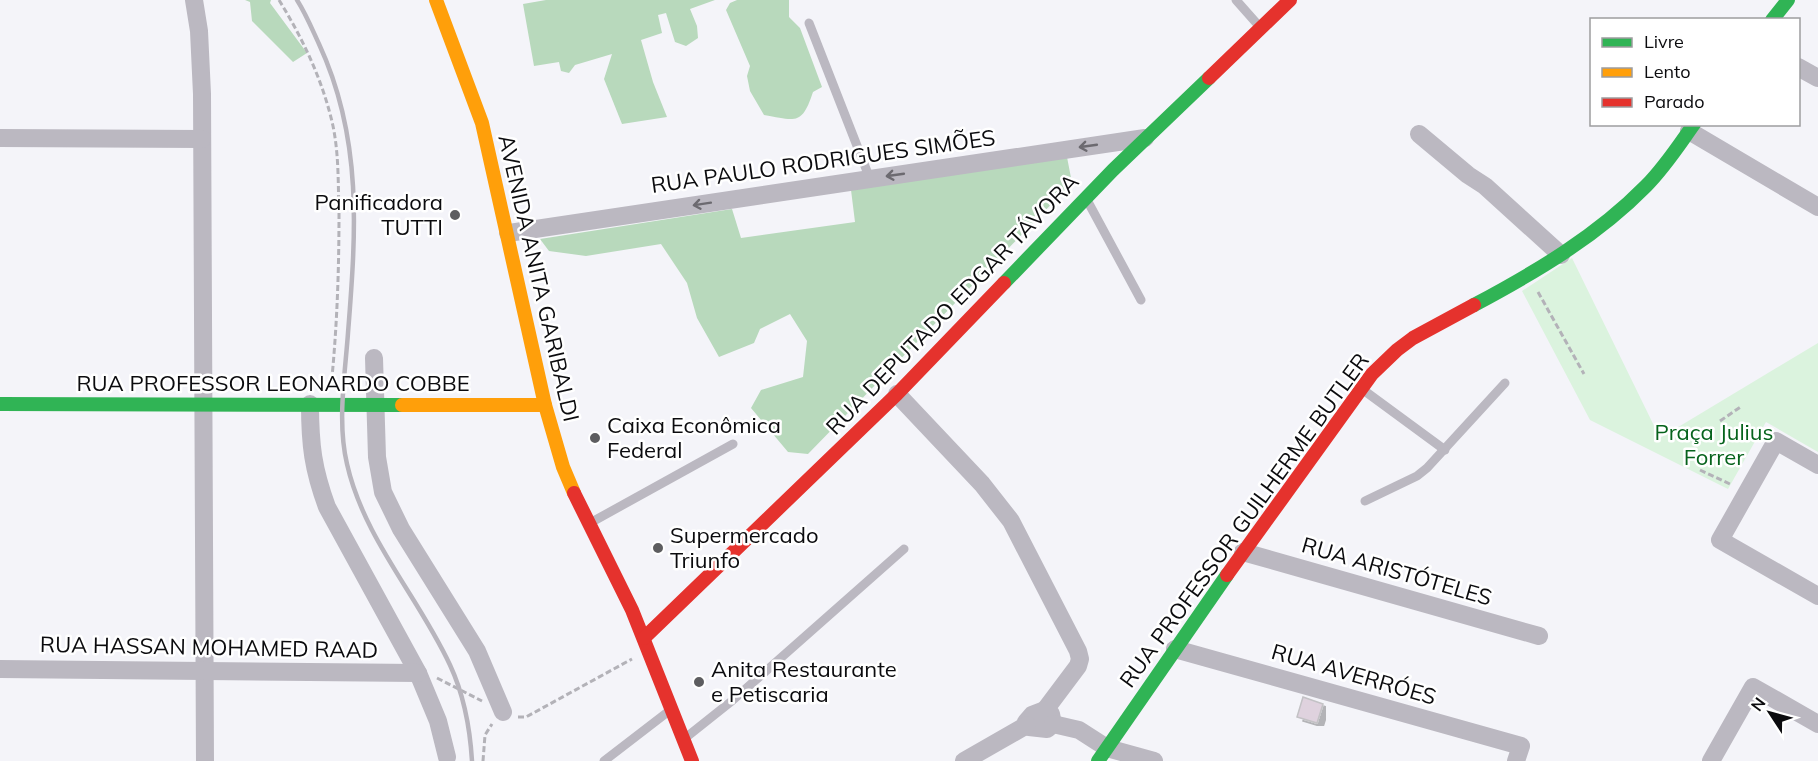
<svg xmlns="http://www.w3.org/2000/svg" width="1818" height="761" font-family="Mulish,sans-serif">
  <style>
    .green { fill: #dbf3de }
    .forest { fill: #b8d9bc }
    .building { fill: #dfd2de; stroke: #c3c2c5; stroke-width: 1.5; filter: url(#shadow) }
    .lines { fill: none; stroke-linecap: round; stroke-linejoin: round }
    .path { stroke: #b3b2b8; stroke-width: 3; stroke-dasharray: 6 3; stroke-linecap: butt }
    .lane { stroke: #bbb8c1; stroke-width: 9 }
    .street { stroke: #bbb8c1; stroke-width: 18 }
    .fast { stroke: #30b455; stroke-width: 14 }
    .slow { stroke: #ff9f0a; stroke-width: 14 }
    .jam { stroke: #e5322d; stroke-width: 14 }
    .rail { stroke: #b8b5bd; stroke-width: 4.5 }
    .oneway { stroke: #6c6a70 }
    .poi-dot { fill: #5d5d60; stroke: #fff; stroke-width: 2 }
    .labels { text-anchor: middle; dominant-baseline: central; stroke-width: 5; stroke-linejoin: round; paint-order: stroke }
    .street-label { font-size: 22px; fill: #0b0b0e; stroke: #fff }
    .poi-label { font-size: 22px; fill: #0b0b0e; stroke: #fff; text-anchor: start }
    .park-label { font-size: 22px; fill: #06631c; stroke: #fff }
  </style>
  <defs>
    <filter id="shadow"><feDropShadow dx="6" dy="4" stdDeviation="0" flood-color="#0004"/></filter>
  </defs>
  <rect width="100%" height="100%" fill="#f4f4f9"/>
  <path class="green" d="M1572,258L1660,438L1818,343V452L1766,422L1728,489L1590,420L1522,291Z"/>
  <g class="forest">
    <path d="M245,0H271L270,3L307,53L293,62L252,21L250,2Z"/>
    <path d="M546,0H715L690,9L697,26L698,38L686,46L675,42L666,13L658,15L662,33L641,40L653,82L667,117L622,124L604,79L612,54L575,65L569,73L561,71L559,62L534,66L523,4Z"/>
    <path d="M737,0H789V17L800,28L822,87L813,92C802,125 797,121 764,115L750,91L747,76L750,66L726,10L730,3Z"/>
    <path d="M1067,157L1072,183L808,454L788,452L751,408L761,390L803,377L807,341L790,314L760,329L754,343L719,357L697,318L687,283L661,244L586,256L549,251L540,239L732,209L741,238L855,222L851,190Z"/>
  </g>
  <path class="building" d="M1303,697L1323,704L1317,723L1297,717Z"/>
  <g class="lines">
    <g class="path">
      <path d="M279,0C303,39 323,81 333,126C339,155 338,184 339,213C339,271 337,329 331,387"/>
      <path d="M1538,292L1584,374"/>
      <path d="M1720,421L1742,406"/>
      <path d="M1700,470L1732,485"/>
      <path d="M437,678L482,701"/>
      <path d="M518,717H526L632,659"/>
      <path d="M483,761L485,735L492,724"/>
    </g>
    <g class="lane">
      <path d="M1236,0L1259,26"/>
      <path d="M809,23L870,179"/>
      <path d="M1087,200L1141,300"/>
      <path d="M1362,389L1445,450"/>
      <path d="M1365,501L1417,476L1427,468L1505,383"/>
      <path d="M590,523L733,444"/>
      <path d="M684,739L733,700L904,549"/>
      <path d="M604,761L669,711"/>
    </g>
    <g class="street">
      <path d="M194,0L199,31L202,94L205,761"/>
      <path d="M1798,67L1818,78"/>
      <path d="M1689,131L1818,207"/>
      <path d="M1419,134L1468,175L1485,186L1561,255"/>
      <path d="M0,138L202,139"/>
      <path d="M508,233L1145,138"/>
      <path d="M374,358L377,457L383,492L401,529L477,651L503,712"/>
      <path d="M897,394L982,484L1011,521L1078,651L1080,659L1078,666L1045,710"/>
      <path d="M310,404C310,445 313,469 327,507L418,673L438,721L447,757"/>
      <path d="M1818,465L1776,441L1720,540L1818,596"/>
      <path d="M1243,552L1539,636"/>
      <path d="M1175,649L1521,746L1516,761"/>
      <path d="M0,669L418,673"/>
      <path d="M1045,710L1051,714L1053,724L1047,729L1029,727L1026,722L1032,715Z"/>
      <path d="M1053,724L1079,730L1107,748L1154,761"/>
      <path d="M964,761L1027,725"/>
      <path d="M1711,761L1753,687L1818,724"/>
    </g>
    <g class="fast">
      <path d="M1772,20L1788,0"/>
      <path d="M1004,283L1113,170L1209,78"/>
      <path d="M1474,305C1536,272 1597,236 1646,186C1665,167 1679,145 1694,124"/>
      <path d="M0,404L402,405"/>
      <path d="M1098,761L1227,575"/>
    </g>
    <g class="slow">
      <path d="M436,0L482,123L545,405L563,467L574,493"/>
      <path d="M402,405H545"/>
    </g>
    <g class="jam">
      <path d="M1209,78L1290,0"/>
      <path d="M574,493L632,610L692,761"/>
      <path d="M1227,575L1372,374L1397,350L1413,338L1474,305"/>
      <path d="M644,638L897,394L1004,283"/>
    </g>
    <path class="rail" d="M297,0C306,14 312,29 319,44C363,139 356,232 348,333C345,375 337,422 347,464C364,539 418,596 450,665C464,695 470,728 472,761"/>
  </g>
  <defs><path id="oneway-shaft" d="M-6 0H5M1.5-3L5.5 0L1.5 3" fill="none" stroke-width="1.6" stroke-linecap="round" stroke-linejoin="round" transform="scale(1.5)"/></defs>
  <g class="oneway">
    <use href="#oneway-shaft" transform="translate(1088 146) rotate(172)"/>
    <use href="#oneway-shaft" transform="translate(895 175) rotate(172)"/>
    <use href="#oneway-shaft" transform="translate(702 204) rotate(171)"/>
  </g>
  <g class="poi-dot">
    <circle cx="455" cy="215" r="6"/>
    <circle cx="595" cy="438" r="6"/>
    <circle cx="658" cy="548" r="6"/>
    <circle cx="699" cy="682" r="6"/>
  </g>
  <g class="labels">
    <g class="street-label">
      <text transform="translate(823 161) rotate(-8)">RUA PAULO RODRIGUES SIMÕES</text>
      <text transform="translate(539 278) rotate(77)">AVENIDA ANITA GARIBALDI</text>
      <text transform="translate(952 304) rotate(-46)">RUA DEPUTADO EDGAR TÁVORA</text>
      <text x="273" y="383">RUA PROFESSOR LEONARDO COBBE</text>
      <text transform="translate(1244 520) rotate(-54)">RUA PROFESSOR GUILHERME BUTLER</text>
      <text transform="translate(1397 571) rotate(16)">RUA ARISTÓTELES</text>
      <text transform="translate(209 647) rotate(1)">RUA HASSAN MOHAMED RAAD</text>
      <text transform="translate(1354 674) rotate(16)">RUA AVERRÓES</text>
    </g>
    <g class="poi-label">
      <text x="443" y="202" text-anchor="end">Panificadora<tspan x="443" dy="25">TUTTI</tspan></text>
      <text x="607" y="425">Caixa Econômica<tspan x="607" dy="25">Federal</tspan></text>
      <text x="670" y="535">Supermercado<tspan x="670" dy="25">Triunfo</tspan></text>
      <text x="711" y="669">Anita Restaurante<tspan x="711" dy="25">e Petiscaria</tspan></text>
    </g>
    <g class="park-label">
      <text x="1714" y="432">Praça Julius<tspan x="1714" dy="25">Forrer</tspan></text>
    </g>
  </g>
  <rect x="1590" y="18" width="210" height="108" fill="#ffffff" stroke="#9d9d9f" stroke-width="1.5"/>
  <rect x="1602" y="38" width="30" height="9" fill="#30b455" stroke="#9d9d9f" stroke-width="1.5"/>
  <text x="1644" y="48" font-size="18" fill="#0b0b0e">Livre</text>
  <rect x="1602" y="68" width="30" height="9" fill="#ff9f0a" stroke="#9d9d9f" stroke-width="1.5"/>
  <text x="1644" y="78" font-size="18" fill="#0b0b0e">Lento</text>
  <rect x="1602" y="98" width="30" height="9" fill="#e5322d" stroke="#9d9d9f" stroke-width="1.5"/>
  <text x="1644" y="108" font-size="18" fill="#0b0b0e">Parado</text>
  <g transform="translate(1770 713) rotate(306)" stroke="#ffffff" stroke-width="4.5" paint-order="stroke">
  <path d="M0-4.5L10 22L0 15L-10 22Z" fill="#0b0b0e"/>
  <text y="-9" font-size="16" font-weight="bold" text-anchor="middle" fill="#0b0b0e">N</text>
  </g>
</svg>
